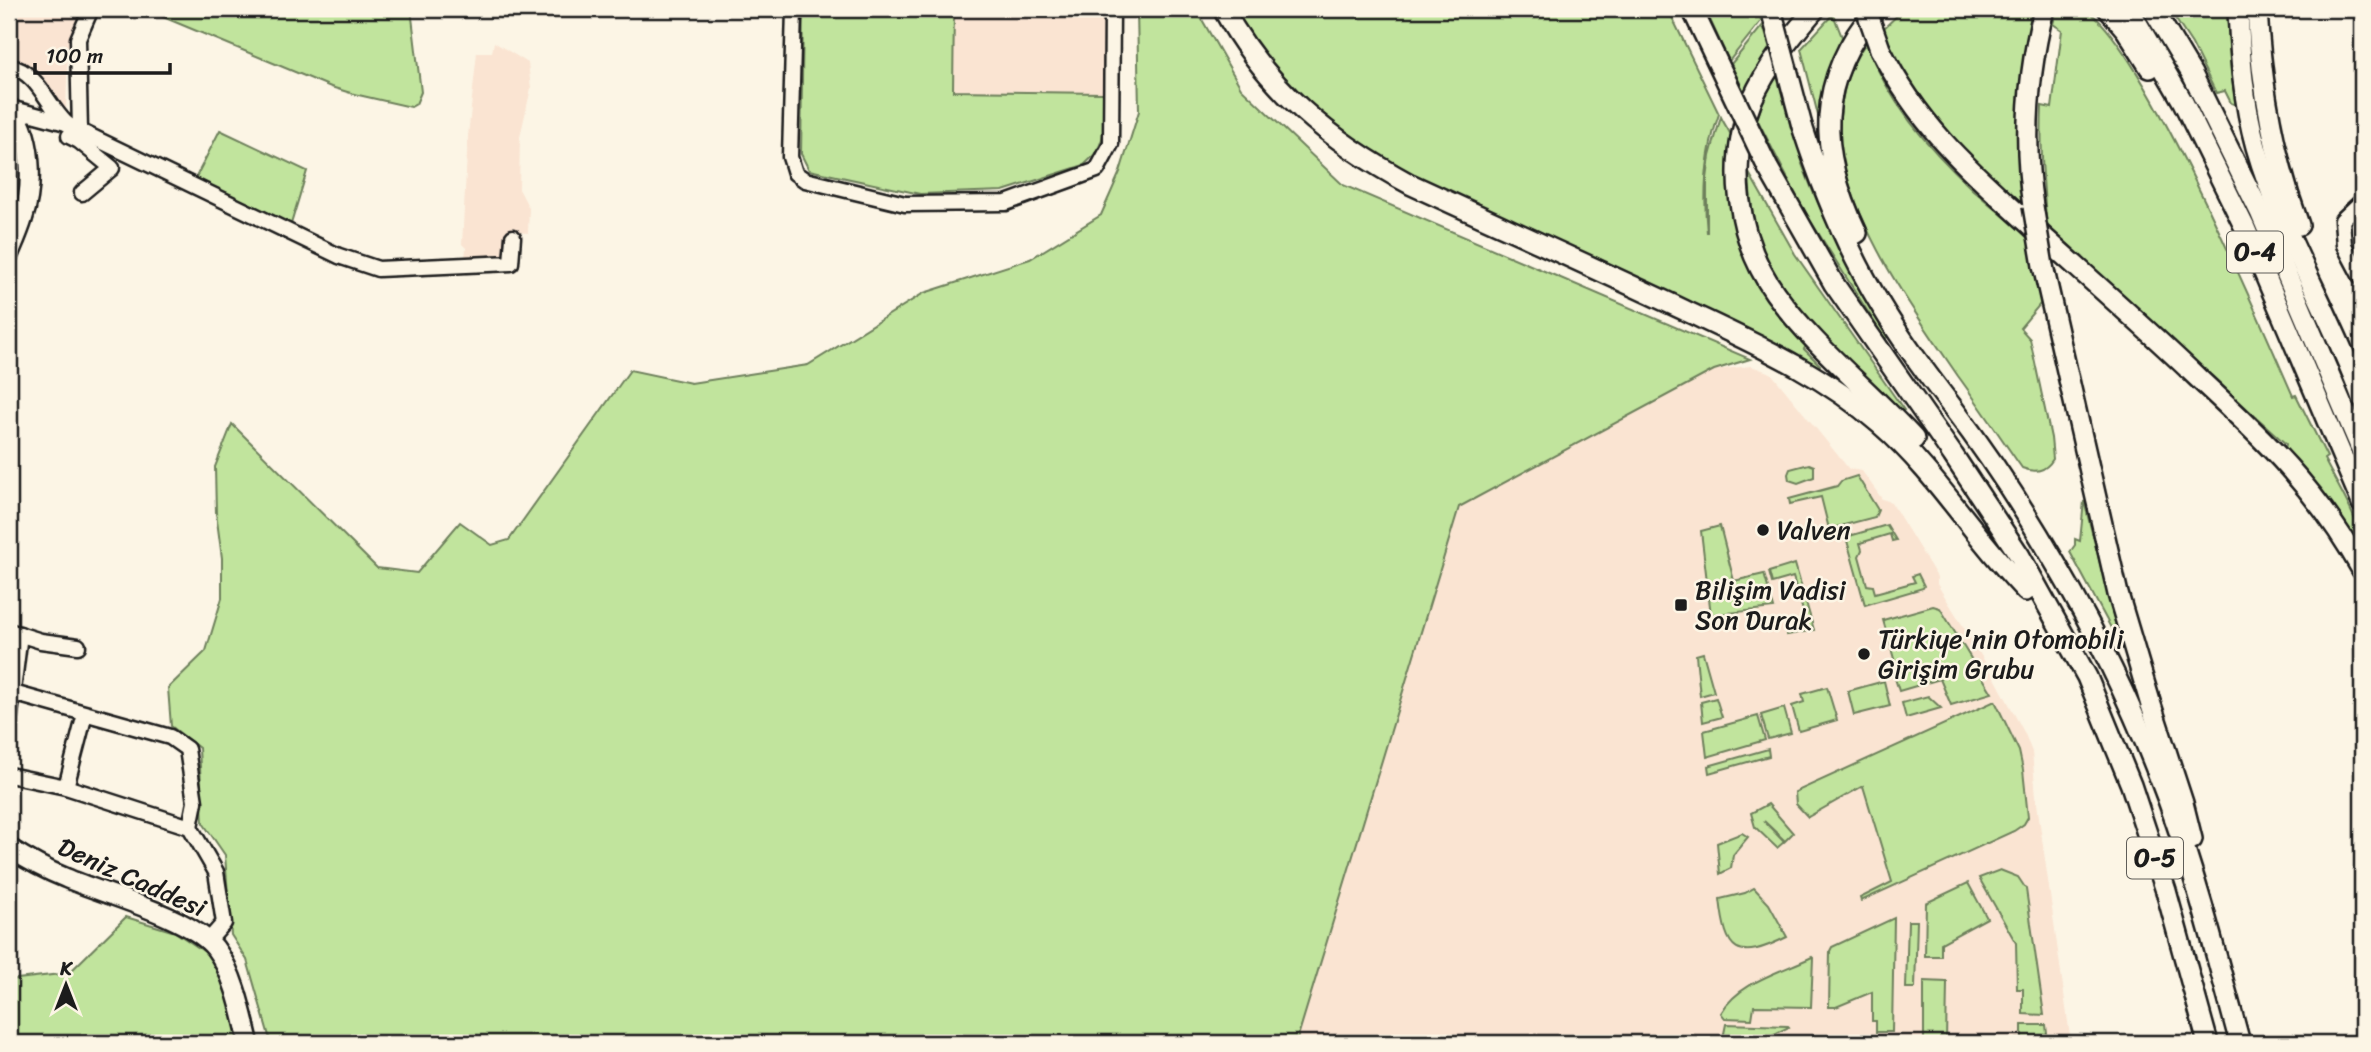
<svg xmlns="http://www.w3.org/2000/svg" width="2371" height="1052" font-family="Sriracha,sans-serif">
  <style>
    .built { fill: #fae4d2 }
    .green { fill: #c1e49d; stroke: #6e805c; stroke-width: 2 }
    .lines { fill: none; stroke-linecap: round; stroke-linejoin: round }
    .minor-casing { stroke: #1c1c1c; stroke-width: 19 }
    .major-casing { stroke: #1c1c1c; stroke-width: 23 }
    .highway-casing { stroke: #1c1c1c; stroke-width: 24 }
    .minor { stroke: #fcf5e5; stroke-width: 14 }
    .major { stroke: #fcf5e5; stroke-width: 18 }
    .highway { stroke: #fcf5e5; stroke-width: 19 }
    .highway-bridge-casing { stroke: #1c1c1c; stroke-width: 24; stroke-linecap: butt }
    .highway-bridge { stroke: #fcf5e5; stroke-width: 19 }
    .poi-dot { fill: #1c1c1c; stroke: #fcf5e5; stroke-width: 2.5 }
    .labels { text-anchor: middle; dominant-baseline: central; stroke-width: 5; stroke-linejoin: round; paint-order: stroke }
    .shield { fill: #fcf5e5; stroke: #5f5d58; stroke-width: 2 }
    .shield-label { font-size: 24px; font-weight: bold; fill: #1c1c1c }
    .poi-label { font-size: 26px; fill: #1c1c1c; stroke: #fcf5e5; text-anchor: start }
    .street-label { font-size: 26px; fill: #1c1c1c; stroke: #fcf5e5 }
  </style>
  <rect width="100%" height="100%" fill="#fcf5e5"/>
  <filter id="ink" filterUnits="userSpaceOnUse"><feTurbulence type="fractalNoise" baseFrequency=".0143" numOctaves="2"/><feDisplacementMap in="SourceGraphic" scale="14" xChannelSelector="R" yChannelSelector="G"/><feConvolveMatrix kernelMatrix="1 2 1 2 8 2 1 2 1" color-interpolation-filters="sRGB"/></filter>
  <g filter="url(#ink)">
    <g class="built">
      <path d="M9,9H80L68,46L66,110L48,85L9,59Z"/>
      <path d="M954,9H1105L1103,93L953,91Z"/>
      <path d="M494,42L528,63L531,88L520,137L519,189L529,208L528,233L508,231L506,256L465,258L466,248L462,244L468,136L477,52H492Z"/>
      <path d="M1751,366L1771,373L1849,469L1862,471L1882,499L1891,502L1937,577V584L1995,678L2025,734L2032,752L2036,796L2071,1043H1296L1459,506L1714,370Z"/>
    </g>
    <g class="green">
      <path d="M144,9H411L421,92L416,104L411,107L354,94L331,87Z"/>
      <path d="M803,9H954L953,91L1103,93C1103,125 1110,143 1084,165L1003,191L920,194L809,170L801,154Z"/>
      <path d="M1137,9H1196L1241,88L1343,185L1750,359L1714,370L1459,507L1296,1043H271L247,960L231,935L225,855L203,823L199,748L171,726L168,688L206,651L222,598V558L216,513L215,467L232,424L377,568L417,573L460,522L492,545L509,540L630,370L691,383L808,365L924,293L1030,259L1101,215L1120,172L1139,111Z"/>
      <path d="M1235,9H1668L1719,114C1705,154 1703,192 1707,233V179L1710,156L1721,117C1725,126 1734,137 1735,146C1738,163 1731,183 1731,200C1734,258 1768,305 1806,346L1804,349L1820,365L1819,368C1718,311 1611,269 1507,219C1466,199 1423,182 1383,159C1321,123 1270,71 1235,9Z"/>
      <path d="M1705,9H1759L1761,21L1729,61Z"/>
      <path d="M1904,9H2035L2020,182L2023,203C1975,163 1921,115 1897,56H1894L1883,29Z"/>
      <path d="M2057,9C2064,9 2076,7 2083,9C2136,28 2265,333 2293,396L2296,395L2327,457L2324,459C2334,479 2362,525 2362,545L2360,546L2345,523L2343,524L2298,463L2285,449L2286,444L2047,227C2043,187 2040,147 2042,106L2052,108L2062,30L2053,24Z"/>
      <path d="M2169,9H2227L2231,73L2236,105L2231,103L2225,91L2216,93L2192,44Z"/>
      <path d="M1833,14L1842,37L1824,88L1819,119L1801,49Z"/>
      <path d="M1763,25L1770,49L1745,94L1731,64Z"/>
      <path d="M1866,43C1888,101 1927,147 1972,189C1981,197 2026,234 2028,239C2035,256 2037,284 2041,303L2020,328L2030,339L2051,438L2053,459C2045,472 2035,473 2022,468C2001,438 1980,406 1958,376C1914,311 1864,243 1844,166C1834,126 1841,76 1866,43Z"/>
      <path d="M1777,76L1791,128L1805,163L1802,164C1825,225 1854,281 1887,337L1885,339L1805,212L1757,119L1767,91Z"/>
      <path d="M220,130L307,171L291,224L195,179Z"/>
      <path d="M1749,173L1795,254L1904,410L1902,411C1857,366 1788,311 1764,252C1753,227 1750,201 1749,173Z"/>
      <path d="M1809,464L1814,466V477L1798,483L1789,480L1788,474L1790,469Z"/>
      <path d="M1857,476L1878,510L1875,517L1829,529L1821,497L1790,504L1789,499L1837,486L1841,481Z"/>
      <path d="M2084,501L2117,630L2111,628L2070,552L2075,545V539L2080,541Z"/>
      <path d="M1887,525L1896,540L1892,541L1890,534L1860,543L1862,550L1859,556L1867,585L1873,586L1875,593L1915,582L1912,576L1918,574L1924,586L1923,588L1865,605L1846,537Z"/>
      <path d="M1720,526L1734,581L1764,574L1774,608L1711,615L1701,531Z"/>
      <path d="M1795,564L1814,630L1787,635L1785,627L1806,621L1793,577L1772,583L1769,572Z"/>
      <path d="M1933,606L1940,608L1992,693L1951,705L1940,679L1899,691L1894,675L1898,673L1883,620Z"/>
      <path d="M1703,653L1714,692L1700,696L1696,655Z"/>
      <path d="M1884,681L1890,706L1854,715L1848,691Z"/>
      <path d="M1827,687L1837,720L1799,731L1792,706L1804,702L1802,694Z"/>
      <path d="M1928,696L1941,708L1906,718L1902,703Z"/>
      <path d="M1716,698L1722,717L1703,722L1701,702Z"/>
      <path d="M1995,701L2019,751L2023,770L2028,817L2024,824L2014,831L1861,901L1860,898L1892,882L1863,786L1808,817L1796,804L1795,792Z"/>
      <path d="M1784,708L1791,733L1768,739L1761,715Z"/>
      <path d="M1758,716L1765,740L1707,757L1704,731Z"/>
      <path d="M1768,749L1769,756L1709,773L1708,766Z"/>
      <path d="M1768,804L1793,833L1785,841L1764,821L1784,842L1777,848L1755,827L1751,813Z"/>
      <path d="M1742,833L1748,837L1733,855L1731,868L1720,874L1717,843Z"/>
      <path d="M2000,870L2018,877L2026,889L2044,1015L2023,1014V989H2017L2016,943L1979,878Z"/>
      <path d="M1968,883L1987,918L1941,943V956H1925L1926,903Z"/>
      <path d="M1754,888L1769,904L1787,937C1736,962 1726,953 1720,899L1745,893Z"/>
      <path d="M126,917L175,932L214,958L243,1043H9V980L69,973Z"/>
      <path d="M1894,918L1892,1032H1876V1021H1872V992L1836,1007H1829L1830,951L1832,947Z"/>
      <path d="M1908,921H1917L1915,988H1906Z"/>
      <path d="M1812,957L1813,958L1811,1007L1754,1006L1752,1019L1725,1018L1721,1013C1739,982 1781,972 1812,957Z"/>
      <path d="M1924,981L1947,982L1946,1043H1924Z"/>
      <path d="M1726,1024L1788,1026L1789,1027L1756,1043H1722Z"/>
      <path d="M2022,1025H2046L2048,1043H2015L2016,1039H2022Z"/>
    </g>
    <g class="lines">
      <defs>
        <g id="minor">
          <path d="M91,9L78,39L80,131L339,256L378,269L511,263L513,237"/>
          <path d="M794,9L790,157L795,173L805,180L905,204L1006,203L1097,170L1111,144L1112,9"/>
          <path d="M9,66C39,73 46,104 66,123C70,126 76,129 80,131"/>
          <path d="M10,108L66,123"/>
          <path d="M69,136L79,141L112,168L82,193"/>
          <path d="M2362,201L2342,220L2344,245L2362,279"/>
          <path d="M9,631L41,641L78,646"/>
          <path d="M9,690L13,693L170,737L187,749L195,802L190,827"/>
          <path d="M9,723L20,634"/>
          <path d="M9,775L66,787L190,827L216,872L224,923L209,940"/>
          <path d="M66,787L85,714"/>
        </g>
        <g id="major">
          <path d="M9,107C33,132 34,186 23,218C19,231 14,242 9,254"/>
          <path d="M9,848C26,859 46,870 66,878C103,894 191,917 215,948C234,973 242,1013 249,1043"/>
        </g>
        <g id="highway">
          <path d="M1223,9C1267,89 1330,141 1410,184C1501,226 1593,267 1684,310C1753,343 1822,373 1880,424C1937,473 1974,538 2026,591"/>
          <path d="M1815,9C1791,37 1767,66 1752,100C1727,162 1736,238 1775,293C1814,347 1869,390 1914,439"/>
          <path d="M2108,9L2126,30L2150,68"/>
          <path d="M2129,9L2183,102L2245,228L2362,503"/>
          <path d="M2153,9L2192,74L2260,212L2362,451"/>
          <path d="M2238,9C2240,55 2243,101 2256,147C2281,234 2331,313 2362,398"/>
          <path d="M2257,9C2261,84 2273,155 2299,225"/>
          <path d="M1880,49C1921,130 1972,172 2038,232C2091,280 2146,328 2198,378C2265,440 2317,489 2362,570"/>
          <path d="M1802,126C1822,188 1846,248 1880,304C1902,341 1927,374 1953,408C1991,458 2026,512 2057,566C2101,641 2138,719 2168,800C2197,879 2218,962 2240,1043"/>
          <path d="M1768,168L1834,284L1953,455L2020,556L2087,677L2131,785L2166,891L2208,1043"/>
          <path d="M2033,206C2023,141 2028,73 2044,9"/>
          <path d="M1857,233C1818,151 1815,80 1876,9"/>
          <path d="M2043,266L2118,594L2151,705L2183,803L2192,839"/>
        </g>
      </defs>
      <use href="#minor" class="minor-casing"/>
      <use href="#major" class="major-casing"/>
      <use href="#highway" class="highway-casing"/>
      <use href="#minor" class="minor"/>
      <use href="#major" class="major"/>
      <use href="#highway" class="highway"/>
      <defs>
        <g id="highway-bridge">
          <path d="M1692,9L1768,168"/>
          <path d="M1771,9L1802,126"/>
          <path d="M1866,9L1880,49"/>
          <path d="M2033,206L2043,266"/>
        </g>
      </defs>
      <use href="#highway-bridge" class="highway-bridge-casing"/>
      <use href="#highway-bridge" class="highway-bridge"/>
    </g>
  </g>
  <g class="poi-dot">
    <circle cx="1763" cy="530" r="7"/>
    <rect x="1674" y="598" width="14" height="14" rx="3.5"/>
    <circle cx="1864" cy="654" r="7"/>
  </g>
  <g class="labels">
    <g class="shield">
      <rect x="2227" y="231.5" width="56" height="41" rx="5"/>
      <rect x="2127" y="837.5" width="56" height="41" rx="5"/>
    </g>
    <g class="shield-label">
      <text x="2255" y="252">O-4</text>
      <text x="2155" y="858">O-5</text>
    </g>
    <g class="poi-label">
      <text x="1777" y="530">Valven</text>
      <text x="1695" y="590">Bilişim Vadisi<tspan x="1695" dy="30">Son Durak</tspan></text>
      <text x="1878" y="639">Türkiye'nin Otomobili<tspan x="1878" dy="30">Girişim Grubu</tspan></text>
    </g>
    <g class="street-label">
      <text transform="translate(132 877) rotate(24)">Deniz Caddesi</text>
    </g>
  </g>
  <rect width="2371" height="1052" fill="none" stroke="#fcf5e5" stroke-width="35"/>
  <rect x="18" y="18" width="2336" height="1017" fill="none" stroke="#1c1c1c" stroke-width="2.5" filter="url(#ink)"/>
  <g transform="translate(66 985)" stroke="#fcf5e5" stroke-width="5" paint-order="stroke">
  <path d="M0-5L12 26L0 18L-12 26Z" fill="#1c1c1c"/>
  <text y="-10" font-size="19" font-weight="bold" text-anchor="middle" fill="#1c1c1c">K</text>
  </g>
  <path d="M35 63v10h135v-10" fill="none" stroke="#1c1c1c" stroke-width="3.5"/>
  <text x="46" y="63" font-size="21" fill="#1c1c1c" stroke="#fcf5e5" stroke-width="5" paint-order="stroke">100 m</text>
</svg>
